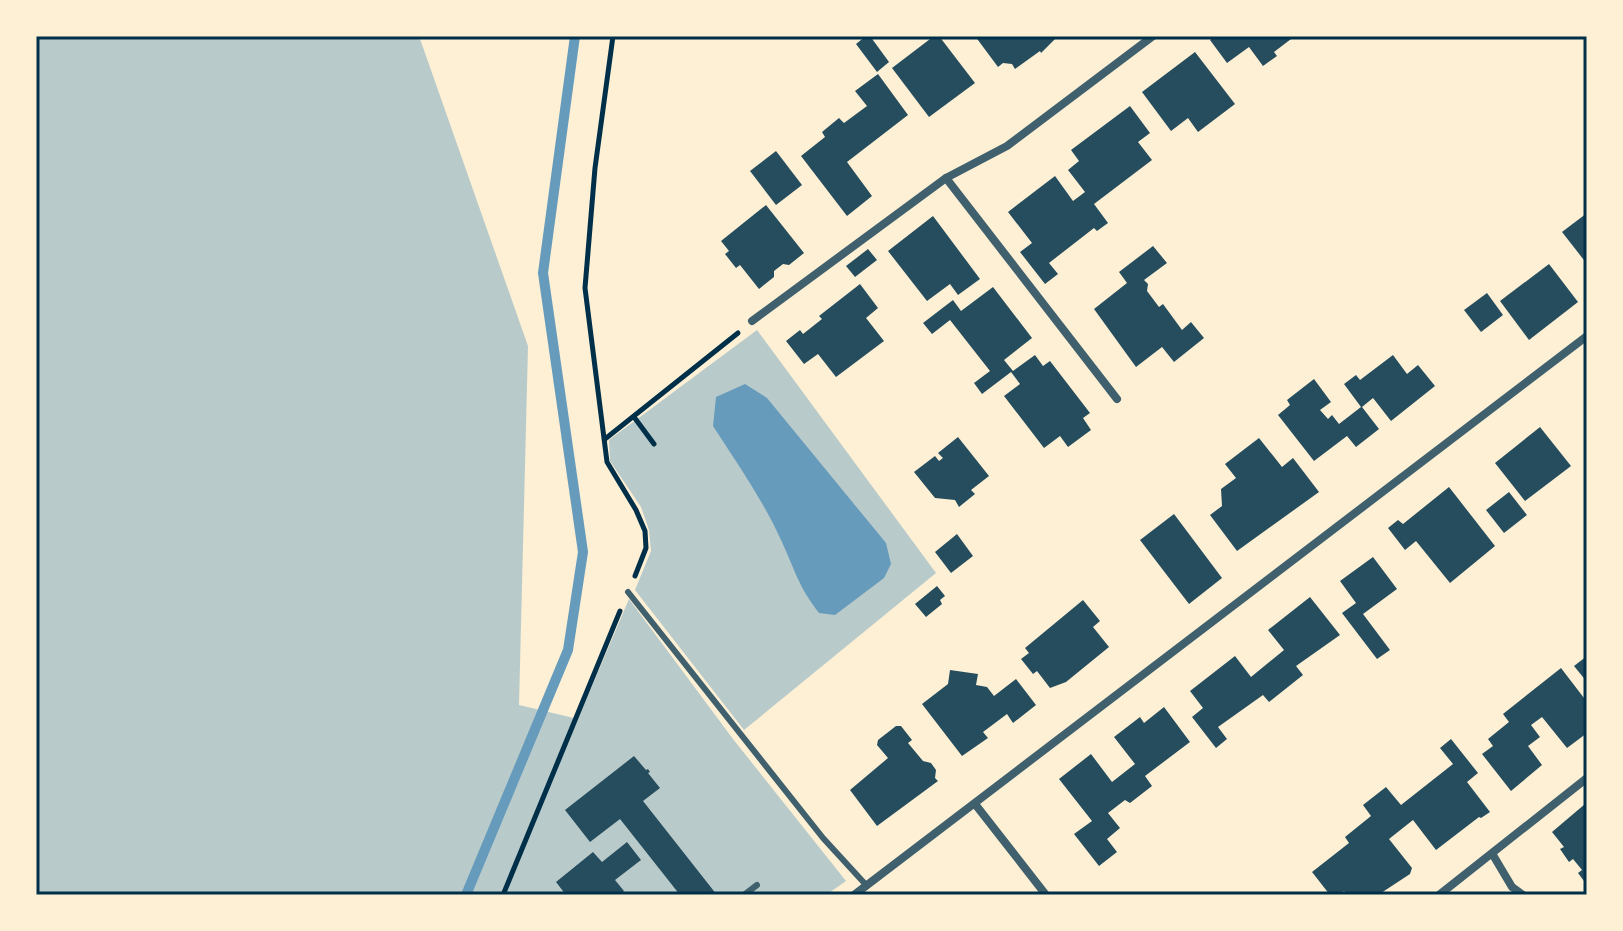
<svg xmlns="http://www.w3.org/2000/svg" width="1623" height="931" font-family="'DM Sans',sans-serif">
  <style>
    .green { fill: #b9caca }
    .water { fill: #669bbc }
    .lines { fill: none; stroke-linecap: round; stroke-linejoin: round }
    .stream { stroke: #669bbc; stroke-width: 10 }
    .building { fill: #264d5e }
    .path { stroke: #003049; stroke-width: 5 }
    .service { stroke: #3f606c; stroke-width: 6 }
    .minor { stroke: #3f606c; stroke-width: 8 }
    .neatline { fill: none; stroke: #003049; stroke-width: 3 }
  </style>
  <rect width="100%" height="100%" fill="#fdf0d5"/>
  <g class="green">
    <path d="M36,36H419L528,346L519,705L578,719L629,599L733,739L846,881L826,895H36Z"/>
    <path d="M757,330L936,573L744,730L635,590L651,551L649,530L641,507L610,461L609,440Z"/>
  </g>
  <path class="water" d="M745,384L767,398L886,543L891,564L884,578L835,615L819,613C798,586 795,570 781,540C763,500 737,463 713,426L716,397Z"/>
  <g class="lines">
    <path class="stream" d="M466,895L568,650L583,552L543,273L575,36"/>
  </g>
  <g class="building">
    <path d="M866,36H870L889,62L877,72L856,44Z"/>
    <path d="M934,36H939L975,83L929,117L892,68Z"/>
    <path d="M975,36H1066V38L1055,39L1041,53L1040,51L1015,69L1012,64L1003,63L998,67Z"/>
    <path d="M1215,36H1240L1242,39L1246,36H1295L1274,52L1277,56L1263,66L1249,47L1227,63L1210,40Z"/>
    <path d="M1195,52L1235,104L1198,132L1188,118L1171,131L1142,92Z"/>
    <path d="M878,74L908,115L847,162L872,196L847,216L801,156L825,137L822,132L839,118L844,123L867,106L855,91Z"/>
    <path d="M1130,106L1150,133L1138,142L1152,160L1094,204L1108,223L1097,231L1094,228L1049,263L1058,274L1045,284L1020,252L1032,243L1008,212L1055,176L1073,201L1085,192L1068,170L1079,161L1071,150Z"/>
    <path d="M776,151L802,185L776,205L750,171Z"/>
    <path d="M766,205L804,253L789,265L783,264L774,271V277L759,289L740,265L736,268L725,254L729,251L721,241Z"/>
    <path d="M1587,213V264L1562,232Z"/>
    <path d="M933,216L980,279L958,295L950,284L927,301L888,251Z"/>
    <path d="M1153,246L1167,263L1144,280L1148,284L1147,291L1159,307L1163,304L1182,330L1191,322L1204,338L1174,362L1162,347L1136,367L1094,309L1127,283L1119,272Z"/>
    <path d="M868,249L877,260L855,277L846,266Z"/>
    <path d="M1549,264L1578,302L1529,340L1500,301Z"/>
    <path d="M860,284L878,308L866,318L884,341L836,377L818,354L804,364L786,341L800,330L803,334L822,319L819,316Z"/>
    <path d="M993,287L1032,338L1004,360L1013,371L1035,355L1043,366L1050,361L1090,413L1083,418L1091,430L1068,447L1060,436L1044,448L1004,396L1020,384L1011,372L982,394L974,383L990,371L950,320L932,334L923,323L953,300L961,311Z"/>
    <path d="M1487,293L1503,315L1481,332L1464,310Z"/>
    <path d="M1393,355L1407,374L1418,365L1435,386L1391,421L1373,398L1362,407L1379,429L1356,447L1347,436L1314,461L1278,415L1290,405L1287,400L1314,379L1331,402L1320,410L1328,419L1332,415L1339,424L1361,407L1344,384L1356,375L1360,380Z"/>
    <path d="M1540,427L1571,466L1525,501L1495,463Z"/>
    <path d="M958,437L989,476L971,490L975,494L959,507L955,500L935,498L914,472L935,456L939,461L943,458L938,453Z"/>
    <path d="M1259,438L1282,467L1293,458L1319,492L1237,551L1210,515L1222,506L1221,489L1236,478L1225,464Z"/>
    <path d="M1449,487L1495,546L1450,583L1416,541L1405,550L1388,528L1398,520L1403,524Z"/>
    <path d="M1509,492L1527,515L1504,533L1486,510Z"/>
    <path d="M1174,514L1222,578L1189,604L1140,540Z"/>
    <path d="M957,534L973,556L951,573L935,552Z"/>
    <path d="M1373,557L1397,589L1363,614L1390,650L1377,659L1342,613L1356,603L1340,581Z"/>
    <path d="M937,586L945,596L940,600L942,604L926,617L915,604Z"/>
    <path d="M1310,597L1340,635L1296,666L1303,675L1269,702L1263,695L1218,727L1227,739L1216,748L1192,717L1203,708L1190,691L1235,656L1251,677L1284,650L1268,630Z"/>
    <path d="M1083,600L1100,621L1093,627L1109,647L1066,682L1050,688L1037,671L1033,674L1021,659L1029,653L1025,648Z"/>
    <path d="M1587,656V682L1574,666Z"/>
    <path d="M1561,668L1584,698H1587V733L1567,748L1542,717L1531,725L1540,737L1528,746L1542,765L1511,791L1482,754L1493,746L1488,739L1509,722L1503,714Z"/>
    <path d="M950,670L978,674L976,685L987,687L994,696L1016,679L1036,705L1013,723L1007,714L983,732L988,738L962,756L922,704L948,684Z"/>
    <path d="M1164,707L1190,742L1145,776L1152,786L1130,803L1125,800L1108,813L1120,828L1107,839L1117,852L1099,866L1074,834L1092,821L1059,779L1091,754L1112,782L1135,764L1114,737L1140,717L1144,723Z"/>
    <path d="M896,726H901L912,740L908,743L923,761L931,763L936,770L935,778L938,781L877,826L850,790L888,758L877,745L878,740Z"/>
    <path d="M1451,739L1478,773L1467,782L1490,812L1481,818L1479,817L1436,850L1413,820L1389,839L1412,868L1410,874L1378,895H1347L1344,891L1340,895H1330L1312,872L1349,843L1345,837L1371,816L1363,805L1386,787L1401,805L1453,764L1440,748Z"/>
    <path d="M634,756L646,770L648,769L650,772L648,773L660,788L643,801L717,895H680L620,819L590,842L565,810Z"/>
    <path d="M1585,804H1587V885L1578,873L1582,870L1573,859L1569,862L1560,849L1564,847L1552,832Z"/>
    <path d="M627,842L641,860L615,880L624,891L619,895H566L556,882L593,852L602,862Z"/>
  </g>
  <g class="lines">
    <g class="path">
      <path d="M613,36L595,168L585,288L607,462L636,510L645,531L646,548L635,576"/>
      <path d="M634,417L654,444"/>
      <path d="M605,439L738,333"/>
      <path d="M503,895L620,611"/>
    </g>
    <g class="service">
      <path d="M628,592L823,838L867,886"/>
      <path d="M744,895L757,885"/>
    </g>
    <g class="minor">
      <path d="M946,178L1117,399"/>
      <path d="M752,321L946,178L1007,146L1153,36"/>
      <path d="M975,804L1046,895"/>
      <path d="M1493,855L1512,887L1523,895"/>
      <path d="M854,895L1587,336"/>
      <path d="M1439,895L1587,778"/>
    </g>
  </g>
  <rect width="1623" height="931" fill="none" stroke="#fdf0d5" stroke-width="76"/>
  <rect x="38" y="38" width="1547" height="855" class="neatline"/>
</svg>
